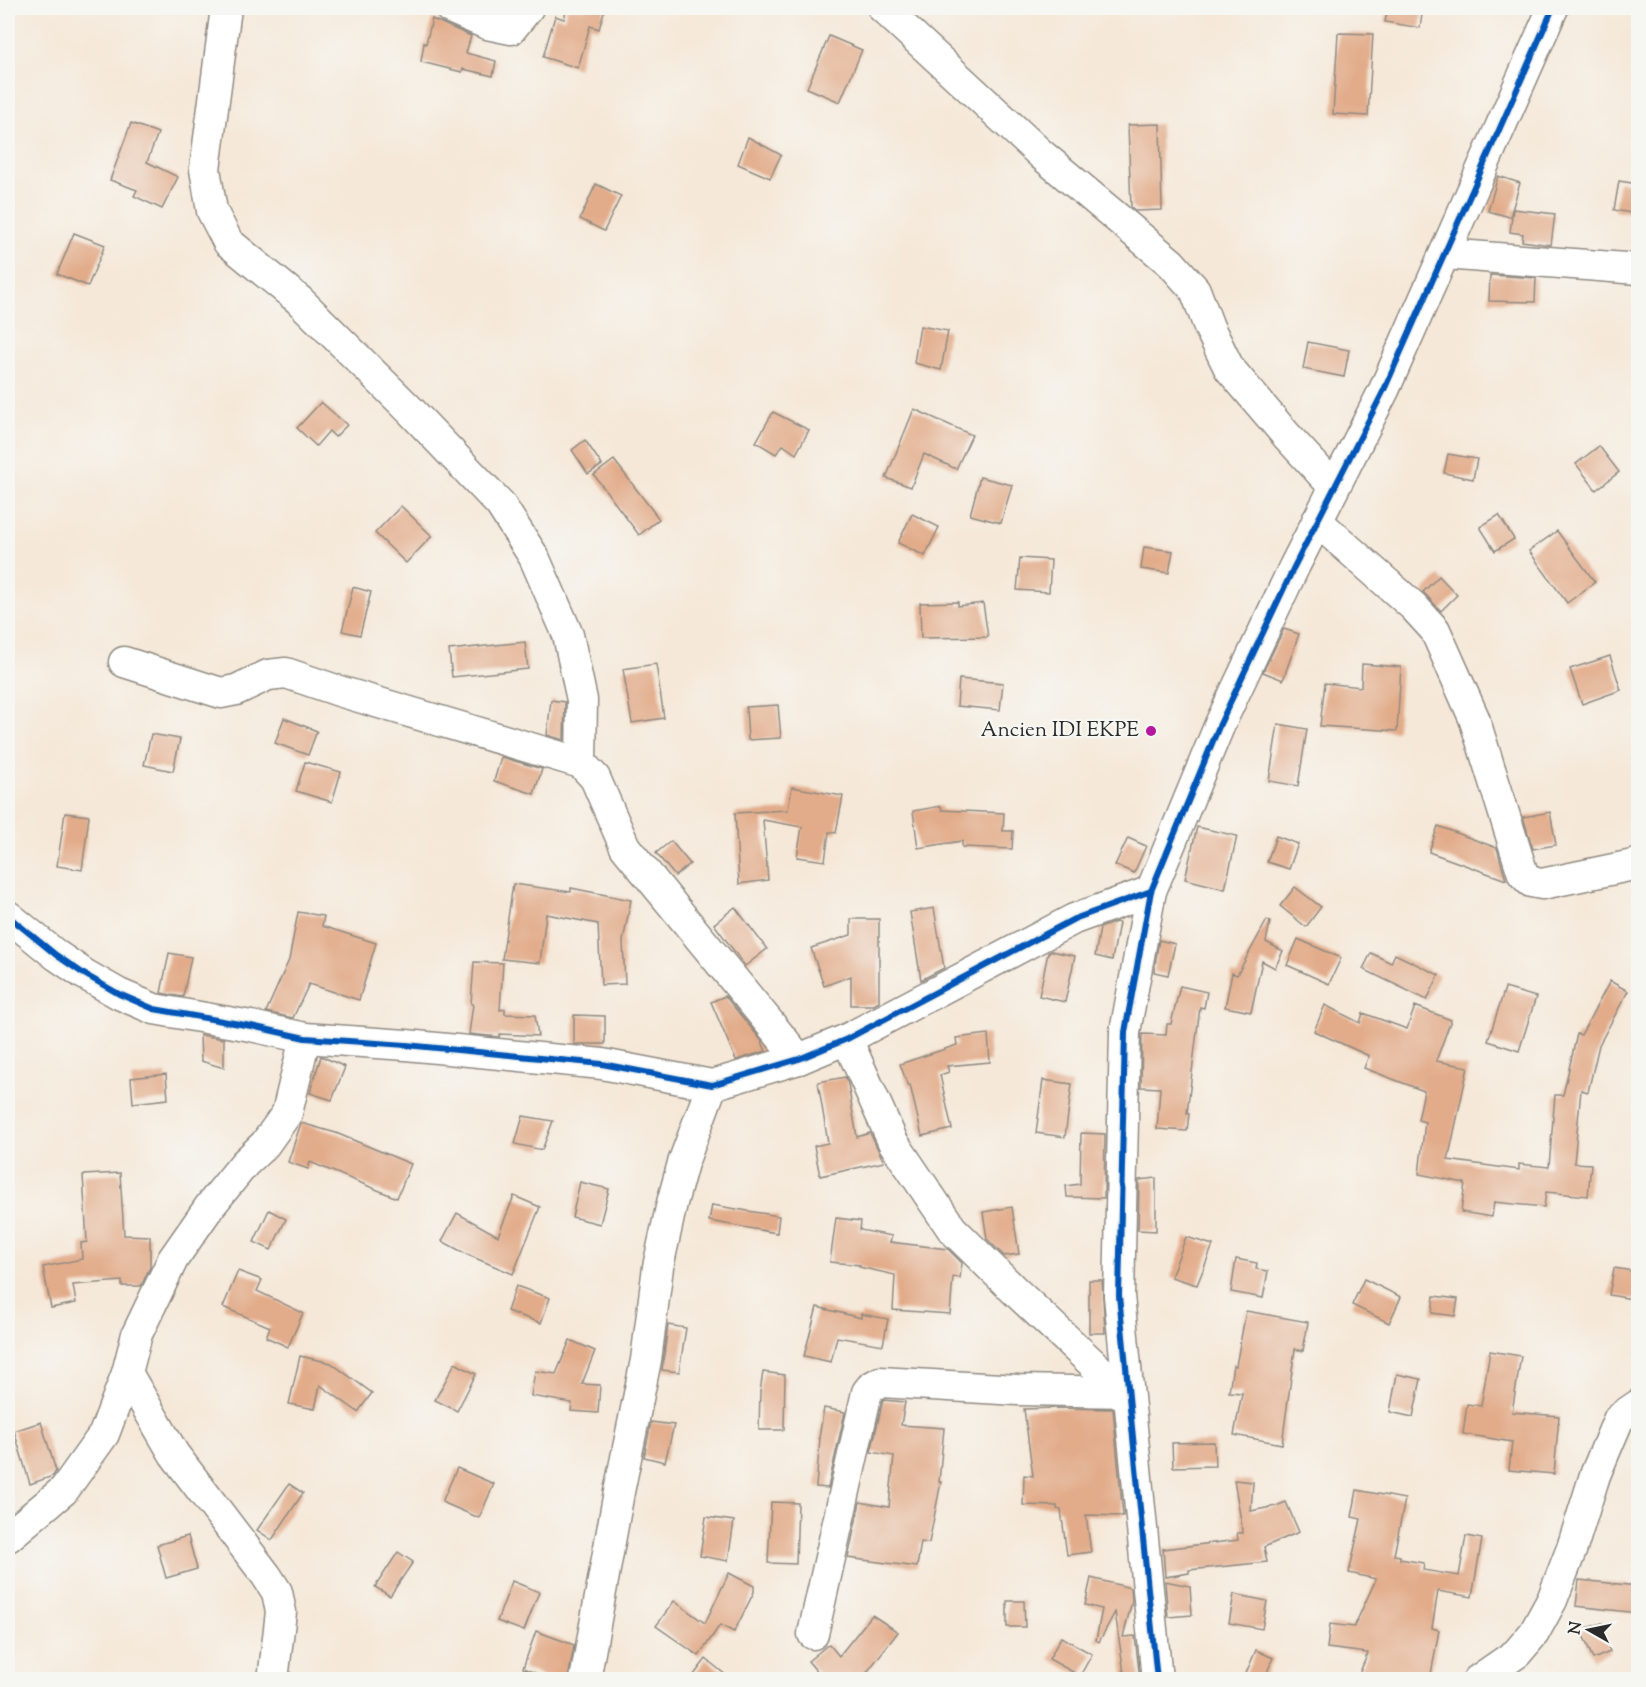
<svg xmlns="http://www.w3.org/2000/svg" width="1646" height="1687" font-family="'Sorts Mill Goudy',serif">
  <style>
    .building { fill: #e2ac8a }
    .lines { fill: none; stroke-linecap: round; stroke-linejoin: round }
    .minor-casing { stroke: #908a82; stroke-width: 33 }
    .minor { stroke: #fff; stroke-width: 30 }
    .cycleway-casing { stroke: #f6f6f2; stroke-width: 10 }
    .cycleway { stroke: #0057b8; stroke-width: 6 }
    .poi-dot { fill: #b5179e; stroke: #f6f6f2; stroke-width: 2 }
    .labels { text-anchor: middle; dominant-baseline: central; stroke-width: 4.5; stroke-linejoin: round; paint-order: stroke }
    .poi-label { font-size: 21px; fill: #2b2b2b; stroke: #f6f6f2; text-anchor: end }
  </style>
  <rect width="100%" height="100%" fill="#f6f6f2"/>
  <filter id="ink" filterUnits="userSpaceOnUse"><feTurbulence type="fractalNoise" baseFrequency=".0167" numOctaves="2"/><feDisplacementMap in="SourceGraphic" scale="12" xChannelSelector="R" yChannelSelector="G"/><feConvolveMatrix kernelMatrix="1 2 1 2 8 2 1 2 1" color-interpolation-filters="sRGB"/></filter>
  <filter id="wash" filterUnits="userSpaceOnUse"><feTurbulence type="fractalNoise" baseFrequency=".008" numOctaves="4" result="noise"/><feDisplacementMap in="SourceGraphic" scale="24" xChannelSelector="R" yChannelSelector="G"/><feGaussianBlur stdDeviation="1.35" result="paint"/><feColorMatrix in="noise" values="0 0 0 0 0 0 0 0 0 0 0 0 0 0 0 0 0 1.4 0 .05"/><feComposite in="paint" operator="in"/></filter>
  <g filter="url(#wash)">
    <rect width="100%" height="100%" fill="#f5e8d8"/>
    <g id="blocks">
      <g class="building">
        <path d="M567,8H605L599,29L590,26L578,68L543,57L555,16L564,19Z"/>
        <path d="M1388,8H1423L1420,28L1385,22Z"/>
        <path d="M432,19L471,36L466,53L496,61L493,76L463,69L462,72L421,62L424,43L426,44Z"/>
        <path d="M1338,33L1373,34L1368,116L1333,114Z"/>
        <path d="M829,36L862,50L840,102L807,88Z"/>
        <path d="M131,123L158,133L147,162L178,177L162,209L134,196L137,190L110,180Z"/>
        <path d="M1160,124L1162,210L1136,211L1131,207L1128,125Z"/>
        <path d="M748,137L781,155L770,178L738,164Z"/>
        <path d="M1498,176L1520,183L1510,217L1488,211Z"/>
        <path d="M1619,181L1638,184V200L1633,199L1631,213L1614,210Z"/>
        <path d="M596,184L621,196L604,231L580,219Z"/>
        <path d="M1513,209L1555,214L1551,245L1522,241L1523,234L1510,232Z"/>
        <path d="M74,233L105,245L88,286L57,274Z"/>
        <path d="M1490,275L1536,278L1535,302L1489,301Z"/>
        <path d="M920,326L948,331L941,370L914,363Z"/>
        <path d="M1308,342L1349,350L1344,377L1303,369Z"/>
        <path d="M321,402L347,425L335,437L329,431L316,446L297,428Z"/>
        <path d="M914,409L972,435L956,469L924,454L911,487L886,478Z"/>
        <path d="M773,412L809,430L796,454L783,445L776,454L756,442Z"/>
        <path d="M585,440L602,465L588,474L572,450Z"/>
        <path d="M1599,446L1619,472L1596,490L1576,464Z"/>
        <path d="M1448,454L1477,459L1473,479L1444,473Z"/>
        <path d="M614,460L659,519L639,535L594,475Z"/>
        <path d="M980,477L1012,485L1001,523L970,515Z"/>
        <path d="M401,506L432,536L406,563L375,533Z"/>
        <path d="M912,514L939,527L925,556L898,543Z"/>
        <path d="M1499,515L1514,539L1495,551L1480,527Z"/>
        <path d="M1557,531L1595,582L1567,603L1529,551Z"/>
        <path d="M1144,547L1173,551L1169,573L1141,569Z"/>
        <path d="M1020,558L1051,560L1049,592L1017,590Z"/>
        <path d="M1439,576L1457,595L1441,611L1423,592Z"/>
        <path d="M353,587L371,592L360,635L342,631Z"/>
        <path d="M958,602V606L983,603L988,637L921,638L920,603Z"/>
        <path d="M1284,629L1299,634L1283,680L1263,672Z"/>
        <path d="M525,642L528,669L452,677L449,650Z"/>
        <path d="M1610,656L1621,690L1582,704L1570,669Z"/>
        <path d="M656,664L664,718L632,723L623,669Z"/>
        <path d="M1362,664L1401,667L1397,731L1320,726L1325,683L1361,687Z"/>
        <path d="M959,679L1003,683L1000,710L957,706Z"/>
        <path d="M551,700L565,702L564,740L547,735Z"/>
        <path d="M778,705L781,738L748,740L746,707Z"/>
        <path d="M284,718L317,731L308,755L275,743Z"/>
        <path d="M1278,724L1307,729L1298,786L1269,781Z"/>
        <path d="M151,734L180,739L173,771L144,765Z"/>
        <path d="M501,757L542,769L534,794L494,781Z"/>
        <path d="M305,762L341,772L332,802L296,791Z"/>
        <path d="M792,787L843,796L836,833L829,832L825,861L797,857L802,827L763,820L768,880L739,884L735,813L788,810Z"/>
        <path d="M941,806L942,810L1004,813L1003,831H1013L1012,849L962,847V841L918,848L913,811Z"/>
        <path d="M1550,812L1556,845L1533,849L1523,817Z"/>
        <path d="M65,813L89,816L82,870L57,866Z"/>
        <path d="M1438,826L1497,848L1506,880L1429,852Z"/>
        <path d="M1197,827L1237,836L1225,889L1185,879Z"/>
        <path d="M1276,836L1298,844L1289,869L1267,862Z"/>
        <path d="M1128,838L1146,846L1134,873L1115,865Z"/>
        <path d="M671,841L690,864L675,876L656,853Z"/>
        <path d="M513,884L571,892V888L631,900L623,941L625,984L601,985L598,924L546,914L540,963L502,959Z"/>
        <path d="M1295,887L1321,907L1306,927L1280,906Z"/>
        <path d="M735,907L767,949L745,966L714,924Z"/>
        <path d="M934,908L944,968L921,980L910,912Z"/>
        <path d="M298,912L324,916L322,926L376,943L359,1000L309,984L293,1018L266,1012L289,960Z"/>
        <path d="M851,919H879V1002L874,1005H851V976L824,986L811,948L851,935Z"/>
        <path d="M1267,920L1270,922L1266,942L1283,951L1275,968L1262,961L1251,1012L1225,1007L1232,973L1237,975Z"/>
        <path d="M1116,922L1119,923L1112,960L1095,956L1100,928Z"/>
        <path d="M1298,939L1341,958L1329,984L1287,965Z"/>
        <path d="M1159,940L1175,944L1168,975L1154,972Z"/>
        <path d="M1051,951L1075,956L1065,1002L1039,996L1048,953Z"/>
        <path d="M169,953L191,957L183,997L161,993Z"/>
        <path d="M1371,953L1391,963L1395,954L1439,975L1427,1000L1363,969Z"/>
        <path d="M474,962L503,963L500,1010L505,1009V1014L535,1015L538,1036L500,1034L499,1037L469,1034L473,1004H471Z"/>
        <path d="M1610,981L1628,991L1599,1045L1588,1092L1581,1090L1574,1163L1591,1164L1588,1196L1546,1192L1544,1207L1494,1202L1492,1217L1461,1212L1465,1183L1419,1174L1425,1122L1418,1120L1424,1091L1364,1068L1369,1056L1314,1031L1325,1005L1360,1023L1363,1013L1407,1029L1415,1006L1451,1020L1436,1061L1468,1067L1448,1160L1519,1170V1164L1549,1167L1555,1095H1563L1577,1034L1581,1035Z"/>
        <path d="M1180,986L1207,992L1204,1008L1200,1007L1187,1113L1189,1114L1187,1131L1157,1129L1160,1088L1141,1087L1142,1034L1166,1035L1167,1024H1171Z"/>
        <path d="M1505,988L1536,997L1519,1051L1488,1041Z"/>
        <path d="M725,996L761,1040L766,1051L736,1060L711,1002Z"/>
        <path d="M574,1015L605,1016V1044H574Z"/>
        <path d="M988,1034L990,1062L947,1066L949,1072L940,1075L952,1129L922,1136L910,1085L908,1086L900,1064L957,1045L956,1038Z"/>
        <path d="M200,1035L224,1039V1068L201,1061Z"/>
        <path d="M321,1056L345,1067L332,1100L310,1093Z"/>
        <path d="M166,1074L168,1099L133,1103L131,1078Z"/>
        <path d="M845,1077L848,1084L857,1137L870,1133L884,1162L820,1176L814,1146L828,1143L818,1082Z"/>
        <path d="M1043,1080L1072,1084L1065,1137L1036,1133Z"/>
        <path d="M523,1116L553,1121L542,1150L515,1144Z"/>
        <path d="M301,1123L336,1133L411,1164L397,1198L310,1162L308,1169L288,1162Z"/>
        <path d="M1081,1133L1105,1134L1104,1198L1067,1197L1066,1186L1080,1184Z"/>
        <path d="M120,1173L124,1235L150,1236V1267L141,1286H122V1281L73,1285L76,1303L51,1308L43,1267L82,1259L81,1243L87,1242L83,1175Z"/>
        <path d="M1156,1178V1231L1138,1230L1139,1180Z"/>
        <path d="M580,1182L609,1189L600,1224L572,1217Z"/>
        <path d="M514,1196L540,1207L513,1274L468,1255L442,1241L457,1213L498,1236Z"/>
        <path d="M712,1205L779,1216L777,1233L709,1221Z"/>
        <path d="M1012,1207L1019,1254L1004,1256L987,1239L983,1212Z"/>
        <path d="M269,1210L286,1219L271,1250L254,1242Z"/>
        <path d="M836,1218L861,1221L860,1230L892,1236L890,1242L948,1249L962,1263L960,1278L953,1277L950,1314L893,1310L895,1275L859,1267L860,1265L830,1262Z"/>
        <path d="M1186,1237L1213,1245L1197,1285L1171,1277Z"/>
        <path d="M1236,1259L1257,1263L1256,1269L1268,1271L1263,1298L1231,1292Z"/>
        <path d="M1614,1268L1638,1272V1300L1609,1295Z"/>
        <path d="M238,1271L262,1280L257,1291L303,1313L288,1347L266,1337L270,1327L223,1307Z"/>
        <path d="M1364,1279L1401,1297L1389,1323L1352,1305Z"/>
        <path d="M1089,1280H1102L1105,1333H1089Z"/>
        <path d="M516,1286L550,1298L541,1323L507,1311Z"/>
        <path d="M1434,1296L1458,1299L1455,1316L1432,1313Z"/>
        <path d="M817,1307L861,1318V1314L888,1319L883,1345L837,1337L831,1362L804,1356Z"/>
        <path d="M1246,1311L1308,1322L1303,1351L1295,1349L1282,1444L1234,1435L1242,1393L1229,1392L1233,1365L1236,1366Z"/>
        <path d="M668,1325L686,1328L679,1372L662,1370Z"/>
        <path d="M570,1340L595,1351L582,1384L600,1385L598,1413L571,1411L572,1403L531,1396L535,1371L556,1374Z"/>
        <path d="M1490,1351L1521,1356L1512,1412L1559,1416L1554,1474L1509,1470L1512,1442L1463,1434L1467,1404L1481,1406Z"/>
        <path d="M300,1356L331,1363L372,1393L358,1412L320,1385L315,1409L289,1404Z"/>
        <path d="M455,1363L476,1374L457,1411L435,1400Z"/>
        <path d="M763,1372L785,1375L784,1430H759L760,1392Z"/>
        <path d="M1397,1374L1421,1379L1413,1417L1390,1412Z"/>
        <path d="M883,1400L905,1402L901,1425L944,1428L939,1482H941L929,1543L921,1542L917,1567L848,1558L860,1502L889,1507L894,1456L871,1452Z"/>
        <path d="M824,1408L845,1412L828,1488L816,1487L820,1438H819Z"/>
        <path d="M1055,1408L1113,1409L1123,1516L1086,1515L1091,1552L1067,1555L1061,1510L1057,1509V1506L1023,1505L1024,1475L1033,1476L1024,1409Z"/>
        <path d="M41,1422L56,1471L53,1476L30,1484L14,1431Z"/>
        <path d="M651,1422L674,1425L665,1462L644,1457Z"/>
        <path d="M1214,1442L1215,1466L1173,1467L1172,1443Z"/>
        <path d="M457,1468L494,1484L479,1518L442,1502Z"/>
        <path d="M1234,1480L1253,1482L1251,1511L1276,1506L1286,1502L1299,1532L1264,1547L1267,1562L1189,1570V1573L1165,1577L1163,1549L1238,1540L1237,1533H1243Z"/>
        <path d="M289,1484L303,1493L272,1540L257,1530Z"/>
        <path d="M1357,1490L1405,1499L1394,1555L1400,1556V1559L1424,1563L1423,1570L1459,1576L1466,1536L1482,1539L1472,1597L1438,1591L1432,1628L1439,1630L1430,1680L1357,1679L1368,1653L1327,1648L1330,1624L1354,1627L1376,1579L1349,1573L1361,1519L1352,1517Z"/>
        <path d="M771,1502L798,1503L796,1564L768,1563Z"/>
        <path d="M706,1517L734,1521L728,1561L700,1556Z"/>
        <path d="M188,1536L197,1569L166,1578L157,1545Z"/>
        <path d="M398,1552L413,1562L390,1596L375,1587Z"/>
        <path d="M729,1573L754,1586V1592L734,1632L720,1625L699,1656L656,1626L674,1601L705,1623Z"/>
        <path d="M1091,1578L1131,1588L1132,1601L1123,1637L1135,1636L1140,1680H1125L1115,1612L1099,1642L1096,1640L1102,1609L1085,1605Z"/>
        <path d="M1579,1580L1638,1586V1613L1576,1606Z"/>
        <path d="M512,1581L539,1592L524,1631L497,1621Z"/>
        <path d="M1165,1581L1190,1586L1192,1615L1168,1617Z"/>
        <path d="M1234,1594L1267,1601L1262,1629L1229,1623Z"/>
        <path d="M1007,1601H1024L1025,1627H1007Z"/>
        <path d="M872,1615L898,1632L861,1680H824L808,1661L829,1644L839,1656Z"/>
        <path d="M1602,1623L1610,1652L1593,1659L1581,1630Z"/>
        <path d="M536,1631L574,1645L568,1680H552L523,1668Z"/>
        <path d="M1061,1637L1092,1654L1080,1676L1049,1659Z"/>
        <path d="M1256,1650L1273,1658L1264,1680H1243Z"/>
        <path d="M706,1659L732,1680H690Z"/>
      </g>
    </g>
  </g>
  <g filter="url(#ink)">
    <use href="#blocks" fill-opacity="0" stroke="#908a82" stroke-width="1.5"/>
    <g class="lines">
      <defs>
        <g id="minor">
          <path d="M226,8L205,169L212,211L228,242L299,300L409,409L500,504L534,557L568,635L582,700L581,763"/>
          <path d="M450,8L487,24L511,29L528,8"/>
          <path d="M883,8L1042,155L1171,263L1195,290L1209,327L1229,368L1287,436L1334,487"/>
          <path d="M1445,254L1638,269"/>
          <path d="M1317,521L1414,607L1435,630L1474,718L1523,874L1531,882L1542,884L1638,864"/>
          <path d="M124,662L221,693L236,690L268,675L286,673L339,691L581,763L595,778L625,847L799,1059"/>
          <path d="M8,916L56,955L84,974L119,994L154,1009L251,1026L305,1038L406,1045L602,1064L712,1085L799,1059L847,1039L1074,919L1151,891"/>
          <path d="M847,1039L893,1142L952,1229L1014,1290L1122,1391"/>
          <path d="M127,1373L174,1454L266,1575L277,1592L281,1612L273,1680"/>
          <path d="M8,1537L64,1490L104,1434L127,1373L137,1334L173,1259L210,1206L245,1163L265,1144L287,1113L305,1038"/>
          <path d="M813,1634L867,1392L871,1387L880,1382L1018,1390L1128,1392"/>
          <path d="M585,1680L619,1492L646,1360L658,1267L672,1203L683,1163L712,1085"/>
          <path d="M1157,1680L1119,1296L1125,1032L1151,891L1220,724L1294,567L1384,390L1553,8"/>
          <path d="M1478,1680L1517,1653L1534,1633L1552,1600L1572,1548L1595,1475L1619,1418L1638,1405"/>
        </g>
      </defs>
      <use href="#minor" class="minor-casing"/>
      <use href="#minor" class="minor"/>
      <defs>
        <g id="cycleway">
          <path d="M8,916L56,955L84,974L119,994L154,1009L251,1026L305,1038L406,1045L602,1064L712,1085L799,1059L847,1039L1074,919L1151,891"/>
          <path d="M1157,1680L1119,1296L1125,1032L1151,891L1220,724L1294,567L1384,390L1553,8"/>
        </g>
      </defs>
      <use href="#cycleway" class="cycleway-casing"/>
      <use href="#cycleway" class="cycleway"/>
    </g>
  </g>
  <circle class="poi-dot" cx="1151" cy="731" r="6"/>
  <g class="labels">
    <g class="poi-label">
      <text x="1139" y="731">Ancien IDI EKPE</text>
    </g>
  </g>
  <rect width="1646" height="1687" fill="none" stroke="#f6f6f2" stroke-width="30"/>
  <g transform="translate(1589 1630) rotate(279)" stroke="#f6f6f2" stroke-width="4.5" paint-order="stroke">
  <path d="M0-4.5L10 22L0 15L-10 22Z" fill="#2b2b2b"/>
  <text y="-9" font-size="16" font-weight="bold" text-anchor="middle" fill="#2b2b2b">N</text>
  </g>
</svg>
